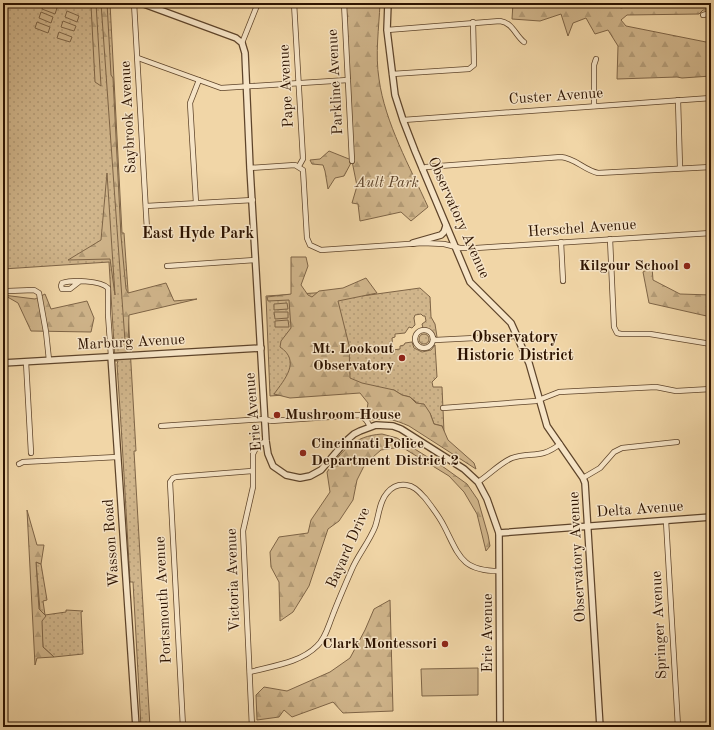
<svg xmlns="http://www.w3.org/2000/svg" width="714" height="730" font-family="'Old Standard TT',serif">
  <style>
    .green { fill: url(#green-dots); stroke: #7e6446 }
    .forest { fill: url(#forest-firs); stroke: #7e6446 }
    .pitch { fill: #d0b58b; stroke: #7e6446 }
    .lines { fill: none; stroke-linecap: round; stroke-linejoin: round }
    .stream { stroke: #7a6042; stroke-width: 1 }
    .minor-casing { stroke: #5e442a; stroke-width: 6 }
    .tertiary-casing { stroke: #5e442a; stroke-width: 8 }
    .minor { stroke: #f6e4c6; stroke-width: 4.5 }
    .tertiary { stroke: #f6e4c6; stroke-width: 5.5 }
    .poi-dot { fill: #8f2418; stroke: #f6e4c6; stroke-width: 1.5 }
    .labels { text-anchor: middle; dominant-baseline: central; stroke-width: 3; stroke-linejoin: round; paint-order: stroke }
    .street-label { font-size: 15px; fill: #2d1300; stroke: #f6e4c6 }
    .park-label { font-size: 15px; font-style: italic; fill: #5e442a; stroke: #f6e4c6 }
    .poi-label { font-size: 15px; font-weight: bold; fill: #2d1300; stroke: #f6e4c6; text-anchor: end }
    .neighbourhood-label { font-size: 16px; font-weight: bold; fill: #2d1300; stroke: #f6e4c6 }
  </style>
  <defs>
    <pattern id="green-dots" width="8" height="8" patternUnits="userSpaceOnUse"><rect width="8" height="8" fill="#d0b58b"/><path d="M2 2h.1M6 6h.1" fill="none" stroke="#b39b76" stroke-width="1.8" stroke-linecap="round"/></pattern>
    <pattern id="forest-firs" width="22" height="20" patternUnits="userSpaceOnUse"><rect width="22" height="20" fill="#d0b58b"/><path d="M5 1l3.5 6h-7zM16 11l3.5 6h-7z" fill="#b39b76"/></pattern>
  </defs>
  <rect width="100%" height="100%" fill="#f1d6a7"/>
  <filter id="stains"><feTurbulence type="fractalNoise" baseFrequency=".005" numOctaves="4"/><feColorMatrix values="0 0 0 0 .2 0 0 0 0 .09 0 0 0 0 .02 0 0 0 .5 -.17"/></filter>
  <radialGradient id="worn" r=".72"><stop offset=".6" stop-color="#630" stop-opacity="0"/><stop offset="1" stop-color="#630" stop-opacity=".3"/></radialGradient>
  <g class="green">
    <path d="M3,3H110L122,233H124L129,305L128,312L136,451H134L150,727H141L133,582H130C126,509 122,436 117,364L118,361H115L109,262L3,269Z"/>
    <path d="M420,288L430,297L431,317L435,324L437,337L436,338L431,330L423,328L422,324L426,321L425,316H423L421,314L415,315L414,318L415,325L412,328L409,327L405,333L395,334V337L392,338L393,350L400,349V346L404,345L405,343L412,342L414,348L422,352L431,350L435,345L437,377L432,382L433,387H442L444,432L442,426L434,424L430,413L410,397L402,395L394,390L367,389L270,396L266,296L362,290V296Z"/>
    <circle cx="424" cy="339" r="5"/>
    <path d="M36,562L41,564L47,600L43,601L45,615L66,612V610L83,611L81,612L83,654L54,657L43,647Z"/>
  </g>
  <g class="forest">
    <path d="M85,3H96L101,86L95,82L91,5Z"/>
    <path d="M101,3H107L111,75L113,78L121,236L126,289L128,293L166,283L174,301L197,299L129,315L128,346L125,341Z"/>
    <path d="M344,3H380C379,28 375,54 379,79C385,123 410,167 428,207L411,221L401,212L360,221L358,204L352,203L357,186L352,161L344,176L335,178L328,189L325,171L323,165L312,164L310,160L320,159L329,151L349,159L352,157Z"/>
    <path d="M441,3H476L457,7L442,5Z"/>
    <path d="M513,3H711V10H703L699,14L627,15L621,20L626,26L711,43V76L682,78L677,77L617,79L618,46L608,30L595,34L586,18L573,23L568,36L561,14L540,21L512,19Z"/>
    <path d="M107,173L115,295L110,259L68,260L101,240Z"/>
    <path d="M291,257H306L308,266L301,285L308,295L312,297L319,291L343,288L366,278L377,293L338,301L349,345L350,378L362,383L394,390L402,395L410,397L416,403L424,404L430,413L434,424L442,426L448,440L474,463L476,469L409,426C393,419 387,418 370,420L366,416L368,403L360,393L290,398L274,394C285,379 301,361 280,347L281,341L291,328L289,300L268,301L267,297L291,294Z"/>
    <path d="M652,267L653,280L680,294L711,295V317L649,303L643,272Z"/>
    <path d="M3,293V295L35,299L45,294L51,309L87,301L94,318L91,332L31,331L18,303L4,295L3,296Z"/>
    <path d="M382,434L397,438L442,466L467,484L478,500L488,535L490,546L486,551L477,514L464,492L449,476L405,449L394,448L381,450L365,464L357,480L353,500L339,521L328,529L309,586L293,612L280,621L279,582L271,567L270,552L279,537L308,533L311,520L330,492L327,472C342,451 353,436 382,434Z"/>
    <path d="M27,510L37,545H44L41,564L36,562L39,609L46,616L42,621L43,647L54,657L37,658L35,665Z"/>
    <path d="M390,600L393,711L343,713L333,702L292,717L284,710L279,717L257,720L256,695L264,687L287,691L330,672L350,658L365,630L374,609Z"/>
  </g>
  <g class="pitch">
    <path d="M44,3L57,8L55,14L42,9Z"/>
    <path d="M67,11L79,16L77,22L65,17Z"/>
    <path d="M41,12L53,17L51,23L39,18Z"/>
    <path d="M63,21L76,26L74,31L61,27Z"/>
    <path d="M37,22L50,27L48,33L35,28Z"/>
    <path d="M59,32L72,37L70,42L57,38Z"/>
    <path d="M287,303L288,309L274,310V304Z"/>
    <path d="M274,312H288V318L275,319Z"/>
    <path d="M288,320L289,327H275V321Z"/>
    <path d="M478,668V695L422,696L421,669Z"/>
  </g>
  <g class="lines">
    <g class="stream">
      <path d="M611,3L621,8L644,3"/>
      <path d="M662,3H663"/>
    </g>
    <defs>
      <g id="minor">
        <path d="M134,3L147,230"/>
        <path d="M294,3L303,159L299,166"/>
        <path d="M344,3L352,161"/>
        <path d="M703,15L711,13"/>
        <path d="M387,30L500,21C513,23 515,35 524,42"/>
        <path d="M242,43L258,3"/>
        <path d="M138,58L221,88L348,80"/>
        <path d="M392,74L469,69L474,65L473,22"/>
        <path d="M678,100L680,168"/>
        <path d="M594,106V65L596,59"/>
        <path d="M403,120L711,98"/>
        <path d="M250,168L295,165L303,170L307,238L310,245L321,250L423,243L444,244L460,248H476L711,233"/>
        <path d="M422,169L426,167L561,157C575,158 584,170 598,173L711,167"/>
        <path d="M196,203L190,103L199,80"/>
        <path d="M146,206L253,200"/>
        <path d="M610,239L614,327L617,333L621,334H650L711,344"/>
        <path d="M561,242L563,281"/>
        <path d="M167,266L255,260"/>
        <path d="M79,282L70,289H62L61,286L62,283C72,280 100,280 108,288V314L111,356"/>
        <path d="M8,291L34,290L39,293L46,332L49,360"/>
        <circle cx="424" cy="339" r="9"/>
        <path d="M433,338L435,340L517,336"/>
        <path d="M26,362L31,453"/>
        <path d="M443,408L536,401L559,392L656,387L676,391L711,389"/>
        <path d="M161,426L265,419L271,421L359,415C364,417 368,422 370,427"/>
        <path d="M19,464L23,462L117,457"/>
        <path d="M583,478L600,468L614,452L622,448L677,442"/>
        <path d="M478,482C489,475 500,463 512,458C531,451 540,460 560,444"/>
        <path d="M666,521L678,727"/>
        <path d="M250,672C272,666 300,663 317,646C325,639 328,627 332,617C338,601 345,585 352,569C358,555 369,542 375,527C379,516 379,502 387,493C392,487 398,484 406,485C415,486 419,492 425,498C432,507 439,516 444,526C459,555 461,571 499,571"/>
        <path d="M183,727L170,482L173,478L176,477L252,471"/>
        <path d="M252,727L243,531L253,487V454L257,446L266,441"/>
      </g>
      <g id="tertiary">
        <path d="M141,3L236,38L242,43L245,53L250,168L266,441L268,454L273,466L286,475L300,478L310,476L321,470L345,442L354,434L360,431L376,425L393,426L401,429L464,469L478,482L487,499L499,533L500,727"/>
        <path d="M388,3L387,30L395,95L403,120L415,151L470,282L511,323L529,363L547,426L583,478L585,483L600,727"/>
        <path d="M413,243L441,235L444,232L446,226"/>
        <path d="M111,356L136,727"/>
        <path d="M3,363L261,348"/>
        <path d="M499,533L711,517"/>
      </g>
    </defs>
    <use href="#minor" class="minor-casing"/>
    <use href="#tertiary" class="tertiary-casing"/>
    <use href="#minor" class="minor"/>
    <use href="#tertiary" class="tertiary"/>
  </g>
  <g class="poi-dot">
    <circle cx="687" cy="266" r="4"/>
    <circle cx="402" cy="358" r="4"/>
    <circle cx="277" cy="415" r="4"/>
    <circle cx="303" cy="453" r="4"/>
    <circle cx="445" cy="644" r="4"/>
  </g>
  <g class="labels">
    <g class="street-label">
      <text transform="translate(336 82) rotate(-93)">Parkline Avenue</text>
      <text transform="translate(287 86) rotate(-93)">Pape Avenue</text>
      <text transform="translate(556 97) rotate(-4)">Custer Avenue</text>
      <text transform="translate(129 117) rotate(-93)">Saybrook Avenue</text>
      <text transform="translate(458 218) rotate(66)">Observatory Avenue</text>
      <text transform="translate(582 229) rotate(-4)">Herschel Avenue</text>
      <text transform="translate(131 343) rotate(-3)">Marburg Avenue</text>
      <text transform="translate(254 412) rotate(-95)">Erie Avenue</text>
      <text transform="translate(640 510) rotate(-4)">Delta Avenue</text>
      <text transform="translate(112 543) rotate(-94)">Wasson Road</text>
      <text transform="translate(349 548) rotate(-66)">Bayard Drive</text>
      <text transform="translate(578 557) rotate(-93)">Observatory Avenue</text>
      <text transform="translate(234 580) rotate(-92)">Victoria Avenue</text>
      <text transform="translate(164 600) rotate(-93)">Portsmouth Avenue</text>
      <text transform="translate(660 625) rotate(-93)">Springer Avenue</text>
      <text transform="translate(488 633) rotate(-90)">Erie Avenue</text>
    </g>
    <g class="park-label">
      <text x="387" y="183">Ault Park</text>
    </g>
    <g class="poi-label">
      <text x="679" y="266">Kilgour School</text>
      <text x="394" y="349">Mt. Lookout<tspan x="394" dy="17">Observatory</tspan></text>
      <text x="285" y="415" text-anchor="start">Mushroom House</text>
      <text x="311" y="444" text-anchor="start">Cincinnati Police<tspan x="311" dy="17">Department District 2</tspan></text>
      <text x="437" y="644">Clark Montessori</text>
    </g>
    <g class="neighbourhood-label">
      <text x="198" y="234">East Hyde Park</text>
      <text x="515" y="338">Observatory<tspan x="515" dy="18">Historic District</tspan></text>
    </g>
  </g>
  <rect width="714" height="730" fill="none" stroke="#f1d6a7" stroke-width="16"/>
  <rect x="4" y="4" width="706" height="722" fill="none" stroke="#2d1300" stroke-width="2"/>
  <rect x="8" y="8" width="698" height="714" fill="none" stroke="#2d1300"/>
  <rect width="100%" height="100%" filter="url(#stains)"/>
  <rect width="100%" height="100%" fill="url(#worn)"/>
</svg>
